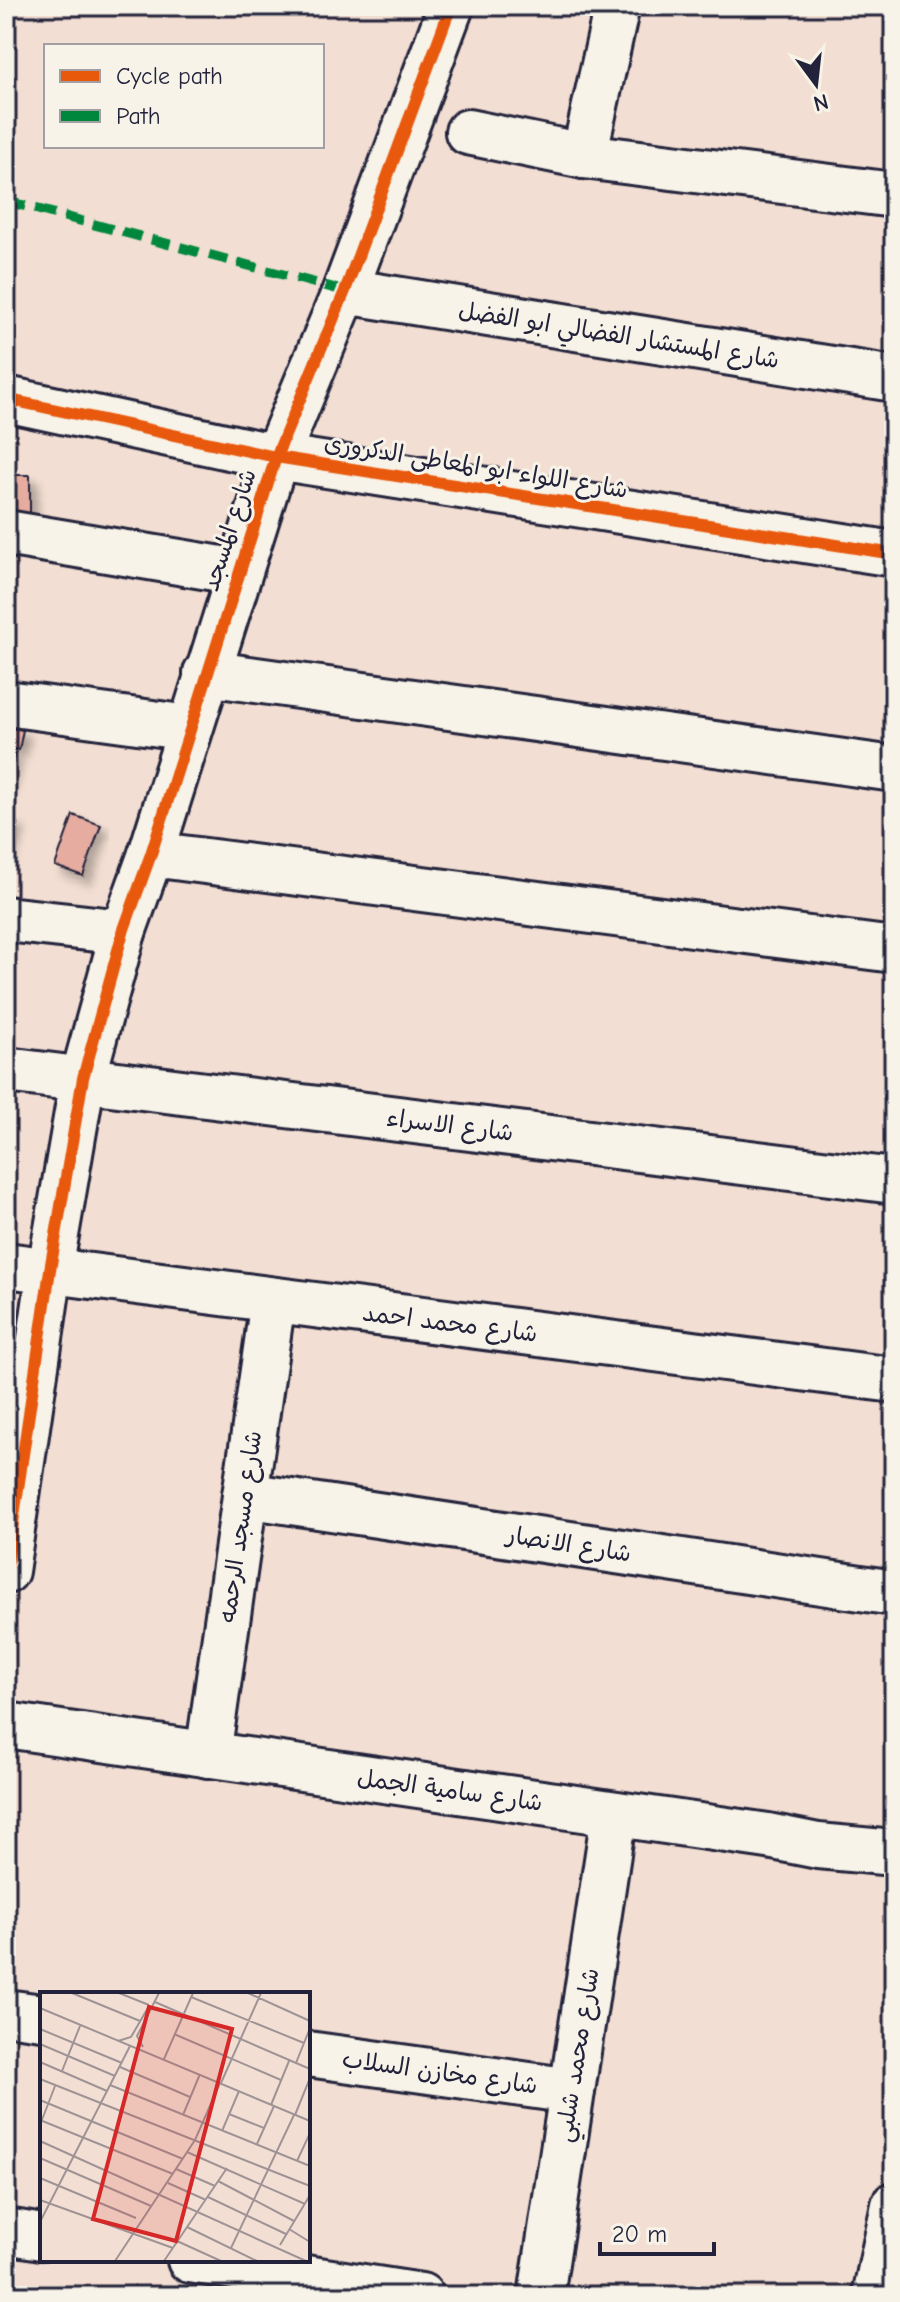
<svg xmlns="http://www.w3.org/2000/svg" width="900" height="2302" font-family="'Comic Neue','Playpen Sans Arabic',sans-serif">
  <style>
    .building { fill: #e5ac9f; stroke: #22223b; stroke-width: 2; filter: url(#shadow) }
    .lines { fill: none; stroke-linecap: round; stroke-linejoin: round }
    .minor-casing { stroke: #22223b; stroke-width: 50 }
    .minor { stroke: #f7f3e8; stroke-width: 44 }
    .quiet { stroke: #00873e; stroke-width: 10; stroke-dasharray: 20 10; stroke-linecap: butt }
    .cycleway-casing { stroke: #f7f3e8; stroke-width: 17 }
    .cycleway { stroke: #e8590c; stroke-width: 12 }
    .labels { text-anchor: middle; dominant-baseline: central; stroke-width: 6; stroke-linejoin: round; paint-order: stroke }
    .street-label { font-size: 24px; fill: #22223b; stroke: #f7f3e8 }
    .inset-road { fill: none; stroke: #9f9396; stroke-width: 2 }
    .view { fill: #d62828; fill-opacity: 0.15; stroke: #d62828; stroke-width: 4 }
    .inset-edge { fill: none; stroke: #22223b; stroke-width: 4 }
  </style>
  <defs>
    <filter id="shadow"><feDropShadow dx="7" dy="7" stdDeviation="4" flood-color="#0004"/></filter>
  </defs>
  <rect width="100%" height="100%" fill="#f2ded2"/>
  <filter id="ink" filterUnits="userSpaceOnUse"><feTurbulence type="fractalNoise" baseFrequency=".0125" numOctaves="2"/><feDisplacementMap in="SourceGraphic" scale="16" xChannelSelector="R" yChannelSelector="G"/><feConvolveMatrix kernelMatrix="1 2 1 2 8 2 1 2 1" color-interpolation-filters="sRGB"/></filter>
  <g filter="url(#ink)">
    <g class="building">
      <rect x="6" y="475" width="24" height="48"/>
      <path d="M6,727L23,730L19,750L6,747Z"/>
      <path d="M6,752L15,754L6,790Z"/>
      <path d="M73,815L101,825L83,876L55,866Z"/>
      <path d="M6,819L17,823L6,855Z"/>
    </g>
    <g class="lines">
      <defs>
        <g id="minor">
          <path d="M468,132L584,156L894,195"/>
          <path d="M584,156L617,6"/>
          <path d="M345,291L894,379"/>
          <path d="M6,399L276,457L894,554"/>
          <path d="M6,533L239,572"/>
          <path d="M206,673L894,769"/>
          <path d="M6,703L189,728"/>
          <path d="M151,854L894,950"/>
          <path d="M6,919L123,932"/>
          <path d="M6,1070L894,1181"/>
          <path d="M6,1265L894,1380"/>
          <path d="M245,1495L894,1593"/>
          <path d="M6,1571L50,1270L83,1078L123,932L151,854L276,457L345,291L451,6"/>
          <path d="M6,1725L768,1836L818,1846L894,1853"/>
          <path d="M208,1755L273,1300"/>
          <path d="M6,2012L42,2017"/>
          <path d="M308,2054L572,2091"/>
          <path d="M6,2231L42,2237"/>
          <path d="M190,2260L421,2296"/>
          <path d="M541,2296L614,1814"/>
          <path d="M875,2296L894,2205"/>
        </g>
      </defs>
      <use href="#minor" class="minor-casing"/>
      <use href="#minor" class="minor"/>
      <path class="quiet" d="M6,201L345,291"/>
      <defs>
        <g id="cycleway">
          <path d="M6,399L276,457L894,554"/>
          <path d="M6,1571L50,1270L83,1078L123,932L151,854L276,457L345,291L451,6"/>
        </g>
      </defs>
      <use href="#cycleway" class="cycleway-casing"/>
      <use href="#cycleway" class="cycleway"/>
    </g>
  </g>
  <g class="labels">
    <g class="street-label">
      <text transform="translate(619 335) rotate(9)">شارع المستشار الفضالي ابو الفضل</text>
      <text transform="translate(476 466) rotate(9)">شارع اللواء ابو المعاطى الدكرورى</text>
      <text transform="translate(229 530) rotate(-72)">شارع المسجد</text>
      <text transform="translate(450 1125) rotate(7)">شارع الاسراء</text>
      <text transform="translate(450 1323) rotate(7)">شارع محمد احمد</text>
      <text transform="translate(240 1527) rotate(-82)">شارع مسجد الرحمه</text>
      <text transform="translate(569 1544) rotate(9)">شارع الانصار</text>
      <text transform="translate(450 1790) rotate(8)">شارع سامية الجمل</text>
      <text transform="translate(577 2055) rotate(-81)">شارع محمد شلبي</text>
      <text transform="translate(440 2072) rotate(8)">شارع مخازن السلاب</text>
    </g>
  </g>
  <g transform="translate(40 1992)">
    <rect width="270" height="270" fill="#f2ded2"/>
    <path class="inset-road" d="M32,1L100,29M79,1L109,13M208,1L270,29M151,5L264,51M115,10L270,77M0,16L270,129M0,37L82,71M134,42L241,88M78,49L91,45L109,14M0,52L75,84M103,55L97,44L119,1M124,67L153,1M0,70L67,99M256,71L270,36M80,75L150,105M22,79L40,34M0,87L270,194M181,91L221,1M70,93L270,174M0,108L143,167M231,113L249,69M189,122L224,136M143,123L160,82M255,123L270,86M0,128L133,182M0,133L15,94M182,139L199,99M0,149L266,269M217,152L234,114M147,160L265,212M0,166L111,214M257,169L270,141M136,177L175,194M0,186L96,226M178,189L254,229M128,191L166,208M168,205L246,242M0,208L133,256M0,230L90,54M147,235L217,269M249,237L270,250M137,249L181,269M240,253L270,203M191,256L254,123M75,269L155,148L180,91M124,269L187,176"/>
    <path class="view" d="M109,15L192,37L136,249L53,227Z"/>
    <rect width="270" height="270" class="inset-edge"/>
  </g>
  <rect width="900" height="2302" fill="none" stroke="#f7f3e8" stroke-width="32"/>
  <rect x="16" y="16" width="868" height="2270" fill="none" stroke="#22223b" stroke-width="3" filter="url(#ink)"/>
  <rect x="44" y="44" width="280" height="104" fill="#f7f3e8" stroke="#a29fa3" stroke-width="2"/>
  <rect x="60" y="70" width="40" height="12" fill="#e8590c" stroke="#a29fa3" stroke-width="2"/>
  <text x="116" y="84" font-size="24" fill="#22223b">Cycle path</text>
  <rect x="60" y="110" width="40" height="12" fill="#00873e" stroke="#a29fa3" stroke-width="2"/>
  <text x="116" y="124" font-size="24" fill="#22223b">Path</text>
  <g transform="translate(816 84) rotate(165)" stroke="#f7f3e8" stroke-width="6" paint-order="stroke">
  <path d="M0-6L14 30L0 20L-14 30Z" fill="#22223b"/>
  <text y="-12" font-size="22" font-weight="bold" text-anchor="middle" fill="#22223b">N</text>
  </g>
  <path d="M600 2242v12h114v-12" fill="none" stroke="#22223b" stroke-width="4"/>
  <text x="612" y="2242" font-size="24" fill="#22223b" stroke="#f7f3e8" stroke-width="6" paint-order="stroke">20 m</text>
</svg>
